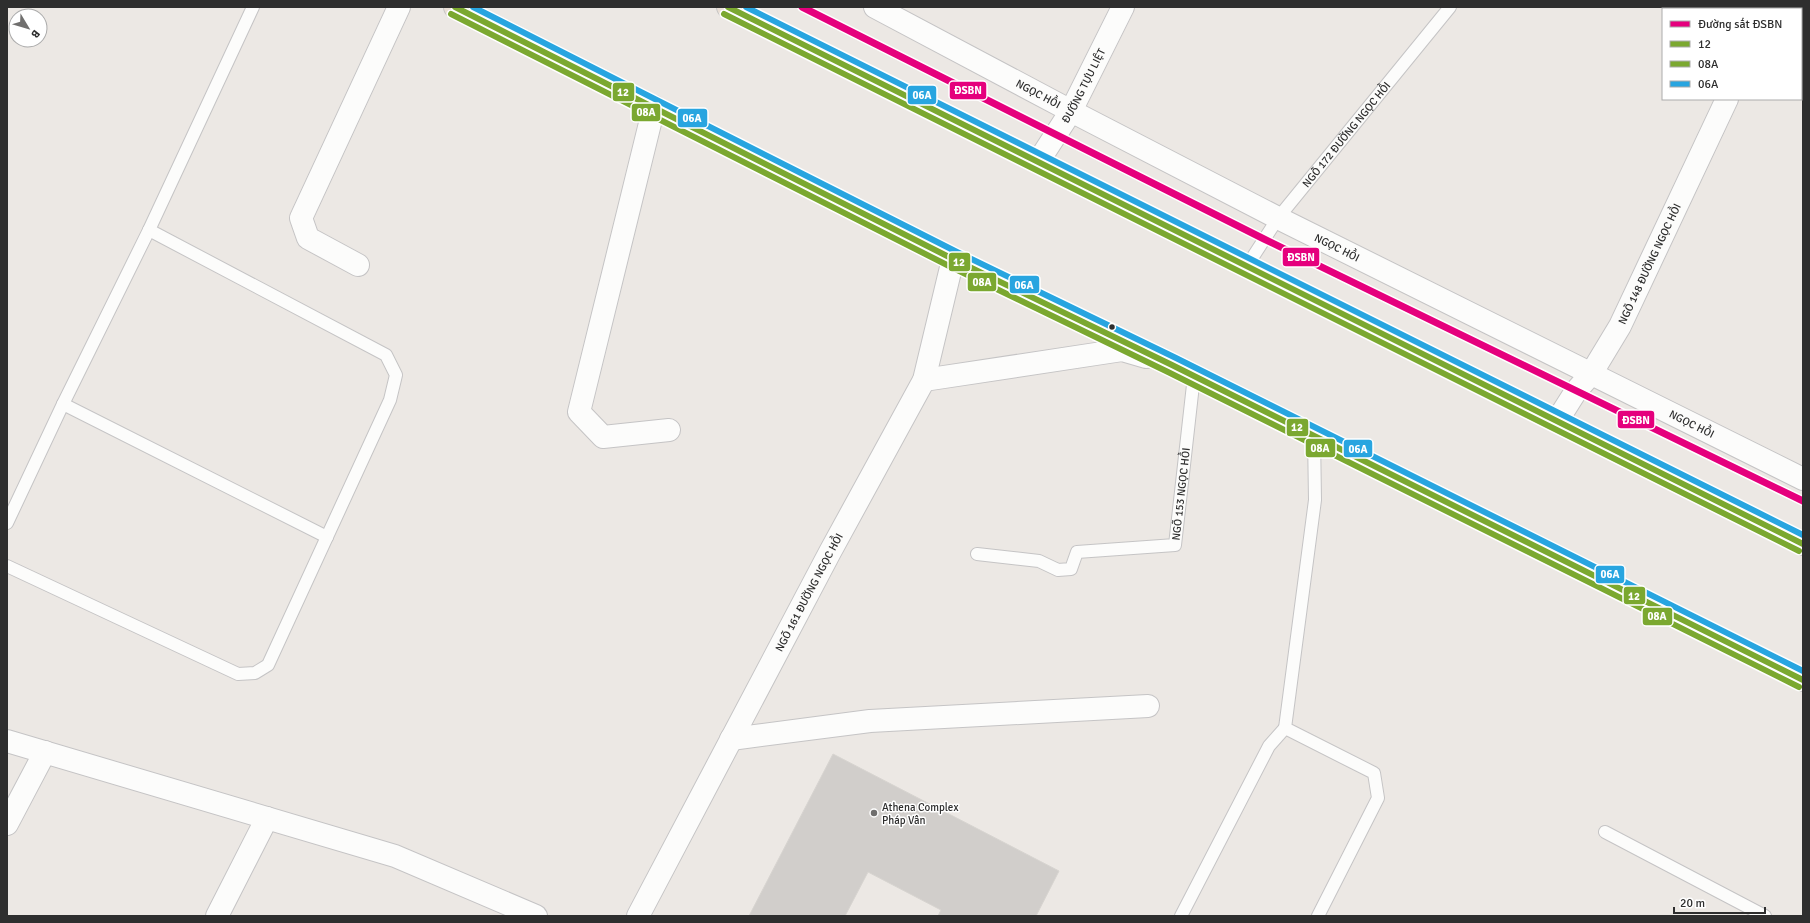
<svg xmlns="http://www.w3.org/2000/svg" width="1810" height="923" font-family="Signika,sans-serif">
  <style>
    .building { fill: #d1cecb; stroke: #d7d4d0 }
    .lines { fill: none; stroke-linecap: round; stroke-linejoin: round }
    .lane-casing { stroke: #c5c4c5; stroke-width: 14 }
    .street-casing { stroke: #c5c4c5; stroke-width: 24 }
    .secondary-casing { stroke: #c5c4c5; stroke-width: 24 }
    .highway-casing { stroke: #c6c5c4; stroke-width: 24 }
    .lane { stroke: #fcfcfb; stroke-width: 12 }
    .street { stroke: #fcfcfb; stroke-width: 22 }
    .secondary { stroke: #fcfcfb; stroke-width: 22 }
    .highway { stroke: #eadfd6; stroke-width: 22 }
    .bus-1-casing { stroke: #fff; stroke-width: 9 }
    .bus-2-casing { stroke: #fff; stroke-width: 9 }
    .bus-3-casing { stroke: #fff; stroke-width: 9 }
    .bus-1 { stroke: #7ba830; stroke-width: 6 }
    .bus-2 { stroke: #7ba830; stroke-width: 6 }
    .bus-3 { stroke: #28a5e0; stroke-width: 6 }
    .rail-1-casing { stroke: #fff; stroke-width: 10 }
    .rail-1 { stroke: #e5007d; stroke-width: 7 }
    .bus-dot { fill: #2e2e2e; stroke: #fff; stroke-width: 1.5 }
    .poi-dot { fill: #706f6e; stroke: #fff; stroke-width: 1.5 }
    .labels { text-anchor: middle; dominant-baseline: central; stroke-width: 3; stroke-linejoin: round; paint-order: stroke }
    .street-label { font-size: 11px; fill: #2e2e2e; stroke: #fff }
    .poi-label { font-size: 11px; fill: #2e2e2e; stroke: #fff; text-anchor: start }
    .line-badge { stroke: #fff; stroke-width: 1.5 }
    .badge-label { font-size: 11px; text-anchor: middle; font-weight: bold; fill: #fff }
  </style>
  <rect width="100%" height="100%" fill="#ece8e4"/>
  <path class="building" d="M833,754L1059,871L1036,916H938L941,910L868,872L845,916H749Z"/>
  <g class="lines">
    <defs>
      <g id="lane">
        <path id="s1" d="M1247,266L1278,218L1450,7"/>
        <path d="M63,404L327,537"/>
        <path d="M1314,436L1315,500L1285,728L1374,773L1378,798L1318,916"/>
        <path d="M7,523L63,404L149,230L253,7"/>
        <path id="s2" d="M977,554L1039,561L1058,570L1071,569L1077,552L1175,545L1194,376"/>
        <path d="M7,566L238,674L255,673L268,665L390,400L396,375L386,355L149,230"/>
        <path d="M1605,832L1765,916"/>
        <path d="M1181,916L1269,746L1285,728"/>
      </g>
      <g id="street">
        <path id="s3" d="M875,7L1071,111L1278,218L1803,479"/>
        <path d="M1768,9L1769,7"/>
        <path d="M654,107L579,412L603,437L669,430"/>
        <path d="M358,265L308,238L301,218L399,7"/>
        <path d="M924,380L1122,350L1146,357"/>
        <path id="s4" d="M1557,421L1576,391L1591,374L1620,326L1727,99"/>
        <path d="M731,739L870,721L1148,706"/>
        <path d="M7,741L395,856L536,916"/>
        <path d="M7,824L45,752"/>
        <path d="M217,916L267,818"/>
        <path id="s5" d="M638,916L830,552L924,380L953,259"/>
      </g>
      <g id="secondary">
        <path id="s6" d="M1038,162L1071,111L1123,7"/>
      </g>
      <g id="highway">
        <path d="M455,7L953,259L1172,365L1803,680"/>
        <path d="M728,7L1803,544"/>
      </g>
    </defs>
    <use href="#lane" class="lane-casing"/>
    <use href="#street" class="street-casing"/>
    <use href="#secondary" class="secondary-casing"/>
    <use href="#highway" class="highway-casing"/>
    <use href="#lane" class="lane"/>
    <use href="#street" class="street"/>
    <use href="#secondary" class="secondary"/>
    <use href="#highway" class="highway"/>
    <defs>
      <g id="bus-1">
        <path d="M455,7L953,259L1172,365L1803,680"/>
        <path d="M728,7L1803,544"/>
      </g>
      <g id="bus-2">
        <path d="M451,14L949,266L1168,372L1799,687"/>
        <path d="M724,14L1799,551"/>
      </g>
      <g id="bus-3">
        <path d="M473,7L957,252L1176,358L1803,671"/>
        <path d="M746,7L1803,535"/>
      </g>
    </defs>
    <use href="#bus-1" class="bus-1-casing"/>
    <use href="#bus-2" class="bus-2-casing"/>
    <use href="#bus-3" class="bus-3-casing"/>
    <use href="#bus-1" class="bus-1"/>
    <use href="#bus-2" class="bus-2"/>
    <use href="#bus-3" class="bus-3"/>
    <defs>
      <path id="rail-1" d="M802,7L1264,239L1803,501"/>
    </defs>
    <use href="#rail-1" class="rail-1-casing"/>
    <use href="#rail-1" class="rail-1"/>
  </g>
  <circle class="bus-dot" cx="1112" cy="327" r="3.5"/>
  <circle class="poi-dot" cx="874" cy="813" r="4"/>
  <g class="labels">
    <g class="street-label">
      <text stroke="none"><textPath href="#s6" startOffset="89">ĐƯỜNG TỰU LIỆT</textPath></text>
      <text stroke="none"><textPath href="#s3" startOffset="185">NGỌC HỒI</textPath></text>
      <text stroke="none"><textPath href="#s1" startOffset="165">NGÕ 172 ĐƯỜNG NGỌC HỒI</textPath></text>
      <text stroke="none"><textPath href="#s3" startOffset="521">NGỌC HỒI</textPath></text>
      <text stroke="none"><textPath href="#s4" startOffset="183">NGÕ 148 ĐƯỜNG NGỌC HỒI</textPath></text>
      <text stroke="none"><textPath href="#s3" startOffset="917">NGỌC HỒI</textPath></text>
      <text stroke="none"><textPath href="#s2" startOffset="264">NGÕ 153 NGỌC HỒI</textPath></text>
      <text stroke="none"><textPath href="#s5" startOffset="366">NGÕ 161 ĐƯỜNG NGỌC HỒI</textPath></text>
    </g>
    <g class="poi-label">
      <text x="882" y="807">Athena Complex<tspan x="882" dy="13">Pháp Vân</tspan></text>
    </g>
  </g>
  <g class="line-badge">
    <rect x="949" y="81" width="38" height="19" rx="4" fill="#e5007d"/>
    <rect x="612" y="82" width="23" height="20" rx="4" fill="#7ba830"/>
    <rect x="907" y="85" width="30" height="20" rx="4" fill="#28a5e0"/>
    <rect x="631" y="103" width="30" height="19" rx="4" fill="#7ba830"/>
    <rect x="677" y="108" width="31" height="20" rx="4" fill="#28a5e0"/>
    <rect x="1282" y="247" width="38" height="20" rx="4" fill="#e5007d"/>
    <rect x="948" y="252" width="23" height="20" rx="4" fill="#7ba830"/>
    <rect x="967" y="272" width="30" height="20" rx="4" fill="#7ba830"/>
    <rect x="1009" y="275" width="31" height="19" rx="4" fill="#28a5e0"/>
    <rect x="1617" y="410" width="38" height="19" rx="4" fill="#e5007d"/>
    <rect x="1286" y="418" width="23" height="19" rx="4" fill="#7ba830"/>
    <rect x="1305" y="438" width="31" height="20" rx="4" fill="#7ba830"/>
    <rect x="1343" y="439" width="30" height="19" rx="4" fill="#28a5e0"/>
    <rect x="1595" y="565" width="30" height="19" rx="4" fill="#28a5e0"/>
    <rect x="1623" y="586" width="23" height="19" rx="4" fill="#7ba830"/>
    <rect x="1642" y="607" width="31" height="19" rx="4" fill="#7ba830"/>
  </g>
  <g class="badge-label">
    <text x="968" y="94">ĐSBN</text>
    <text x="623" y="96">12</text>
    <text x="922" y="99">06A</text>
    <text x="646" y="116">08A</text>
    <text x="692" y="122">06A</text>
    <text x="1301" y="261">ĐSBN</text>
    <text x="959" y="266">12</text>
    <text x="982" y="286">08A</text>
    <text x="1024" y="289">06A</text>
    <text x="1636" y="424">ĐSBN</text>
    <text x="1297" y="431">12</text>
    <text x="1320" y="452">08A</text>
    <text x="1358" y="453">06A</text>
    <text x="1610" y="578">06A</text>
    <text x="1634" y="600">12</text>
    <text x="1657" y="620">08A</text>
  </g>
  <rect width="1810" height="923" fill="none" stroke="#2e2e2e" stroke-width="16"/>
  <rect x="1662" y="8" width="140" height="92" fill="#ffffff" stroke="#ababab"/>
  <rect x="1670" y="21" width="20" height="6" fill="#e5007d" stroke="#ababab"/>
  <text x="1698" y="28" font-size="12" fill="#2e2e2e">Đường sắt ĐSBN</text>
  <rect x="1670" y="41" width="20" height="6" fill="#7ba830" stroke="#ababab"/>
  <text x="1698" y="48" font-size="12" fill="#2e2e2e">12</text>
  <rect x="1670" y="61" width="20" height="6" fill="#7ba830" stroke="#ababab"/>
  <text x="1698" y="68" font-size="12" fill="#2e2e2e">08A</text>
  <rect x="1670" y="81" width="20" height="6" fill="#28a5e0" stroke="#ababab"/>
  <text x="1698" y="88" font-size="12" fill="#2e2e2e">06A</text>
  <g transform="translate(28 28) rotate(128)"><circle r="19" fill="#ffffff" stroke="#ababab"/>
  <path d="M0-3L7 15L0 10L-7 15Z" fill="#706f6e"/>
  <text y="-6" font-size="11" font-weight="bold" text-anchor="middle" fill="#2e2e2e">B</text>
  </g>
  <path d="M1674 907v6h91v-6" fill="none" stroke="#2e2e2e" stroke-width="2"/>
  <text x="1680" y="907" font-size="12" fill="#2e2e2e" stroke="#ffffff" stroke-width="3" paint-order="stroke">20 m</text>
</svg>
